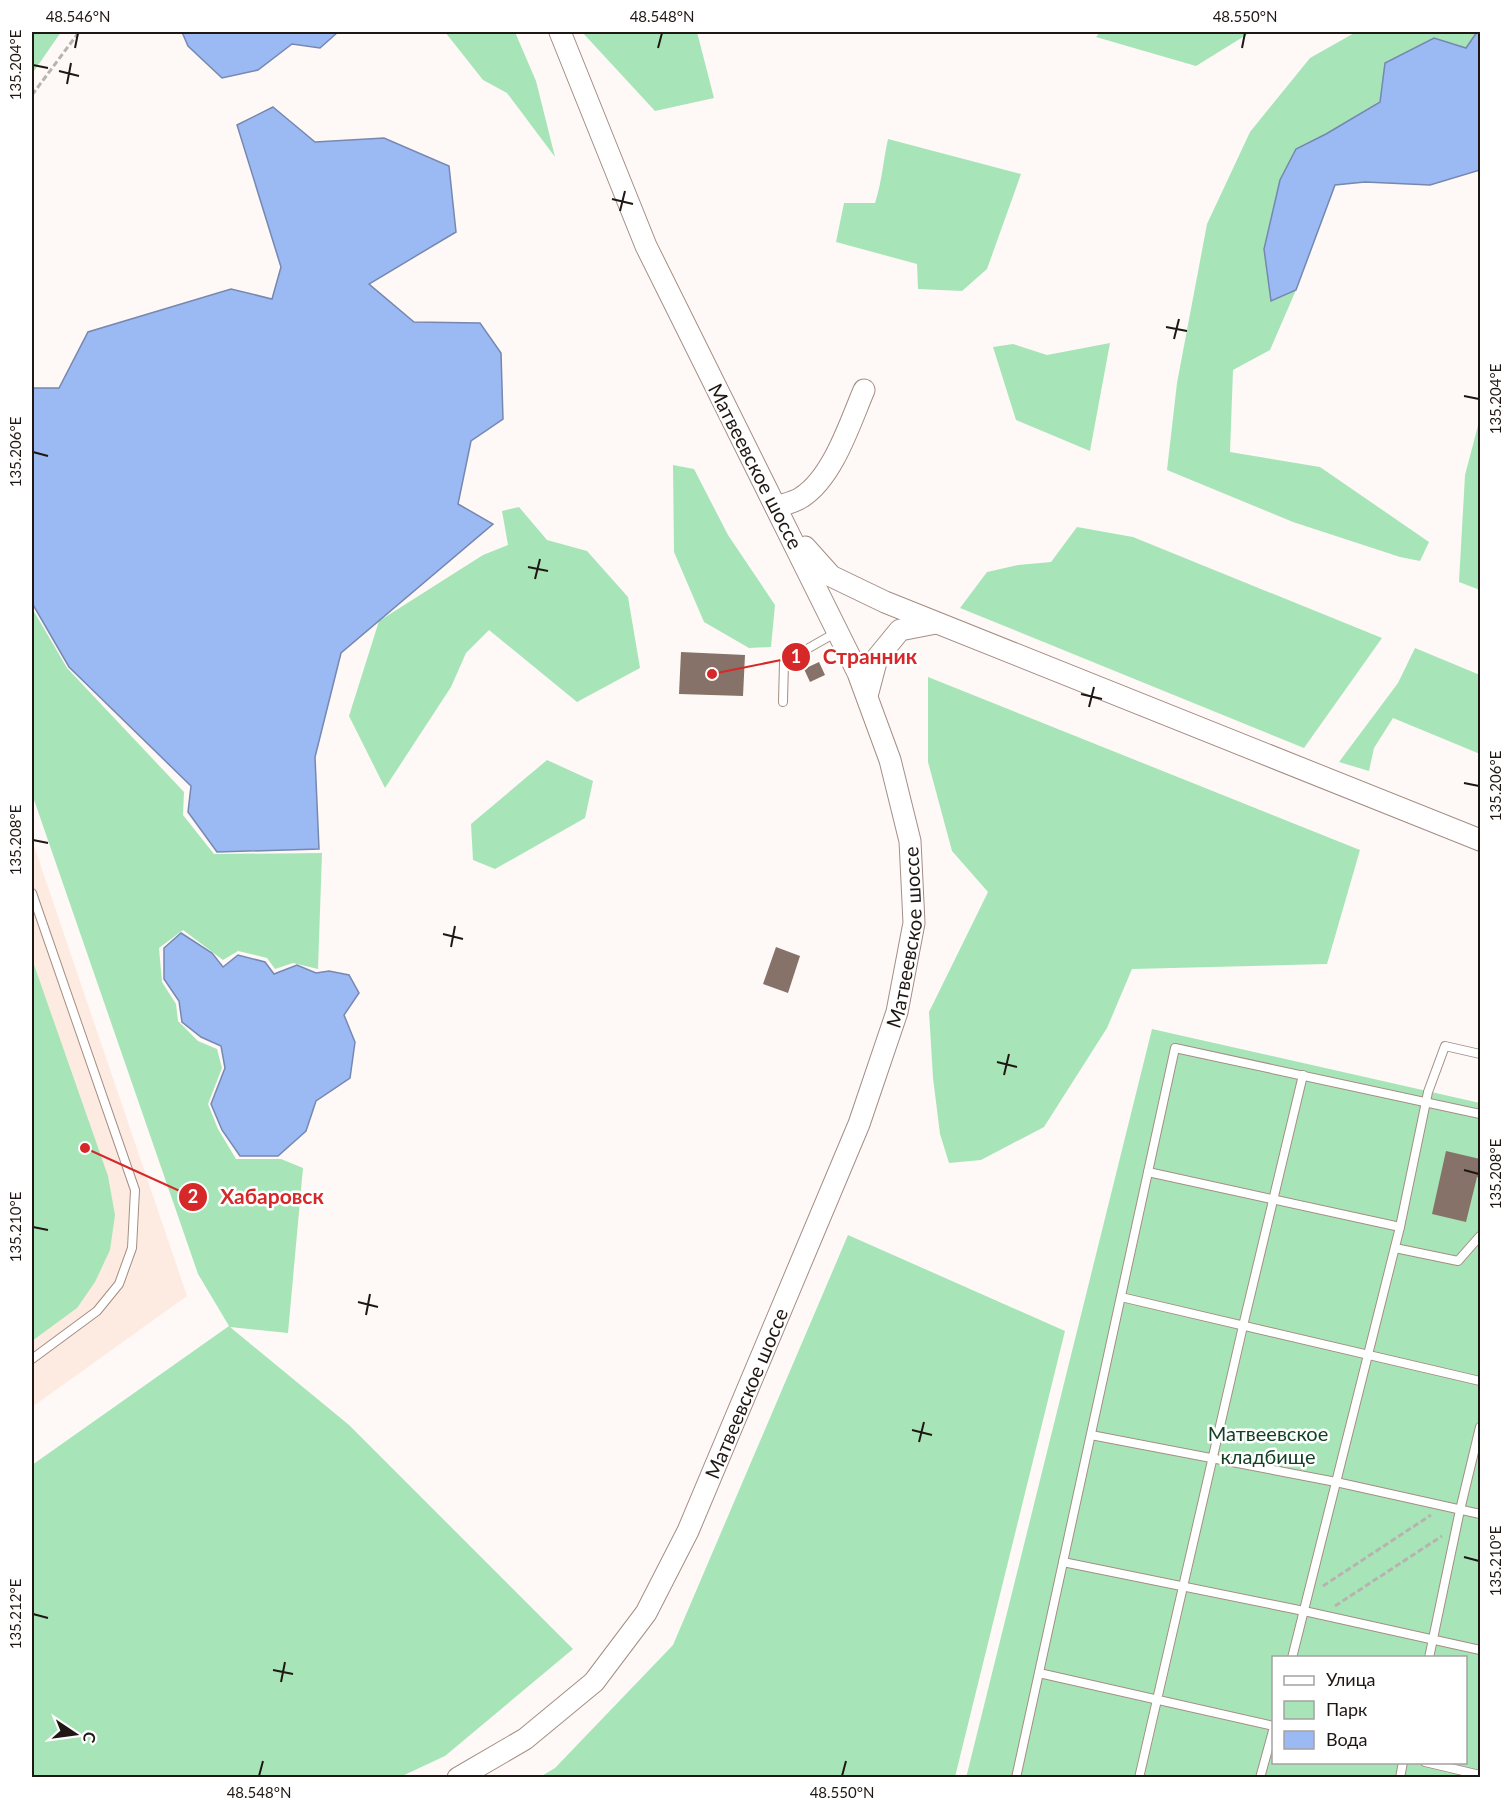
<svg xmlns="http://www.w3.org/2000/svg" width="1512" height="1809" font-family="Lato,sans-serif">
  <style>
    .built { fill: #fdebe1 }
    .green { fill: #a7e5b8; fill-rule: evenodd }
    .water { fill: #9bb9f3; stroke: #7688b0; stroke-width: 1.5 }
    .building { fill: #867268 }
    .lines { fill: none; stroke-linecap: round; stroke-linejoin: round }
    .lane-casing { stroke: #a48e84; stroke-width: 10 }
    .secondary-casing { stroke: #a48e84; stroke-width: 23 }
    .path { stroke: #b8b2b0; stroke-width: 3; stroke-dasharray: 6 3; stroke-linecap: butt }
    .lane { stroke: #fff; stroke-width: 8 }
    .secondary { stroke: #fff; stroke-width: 21 }
    .ticks { fill: none; stroke: #1f1713; stroke-width: 2 }
    .labels { text-anchor: middle; dominant-baseline: central; stroke-width: 5; stroke-linejoin: round; paint-order: stroke }
    .street-label { font-size: 20px; fill: #1f1713; stroke: #fff }
    .park-label { font-size: 20px; fill: #124023; stroke: #fff }
    .leader { fill: none; stroke: #d62828; stroke-width: 2 }
    .callout-dot { fill: #d62828; stroke: #fff; stroke-width: 2 }
    .mark-label { font-size: 18px; text-anchor: middle; font-weight: bold; fill: #fff }
    .callout-label { font-size: 21px; text-anchor: middle; font-weight: bold; fill: #d62828; stroke: #fff; stroke-width: 5; stroke-linejoin: round; paint-order: stroke }
    .neatline { fill: none; stroke: #1f1713; stroke-width: 2 }
    .ticks-label { font-size: 15px; text-anchor: middle; fill: #1f1713 }
  </style>
  <rect width="100%" height="100%" fill="#fef9f7"/>
  <path class="built" d="M32,840L187,1296L32,1407Z"/>
  <g class="green">
    <path d="M32,32H61L32,74Z"/>
    <path d="M445,32H515L536,81L555,157L507,93L483,80Z"/>
    <path d="M582,32H697L714,98L655,111Z"/>
    <path d="M1100,32H1251L1196,66L1096,37Z"/>
    <path d="M1356,32H1477L1466,48L1326,134L1296,149L1271,301L1296,290L1270,350L1233,370L1230,452L1320,467L1429,542L1420,561L1400,557L1293,522L1167,470L1177,383L1207,224L1250,132L1310,58Z"/>
    <path d="M888,139L1021,174L987,269L962,291L918,289L917,264L836,242L844,203H875C882,182 883,161 888,139Z"/>
    <path d="M1110,343L1090,451L1016,420L993,347L1013,344L1047,355Z"/>
    <path d="M1480,418V590L1459,582L1465,475Z"/>
    <path d="M673,465L694,469L728,535L775,605L771,647L749,648L704,622L674,552Z"/>
    <path d="M519,507L547,540L587,551L628,597L640,668L577,702L489,630L466,653L451,687L385,788L349,716L379,621L483,555L508,545L502,511Z"/>
    <path d="M1077,527L1133,537L1382,638L1304,748L960,608L987,572L1018,565L1051,562Z"/>
    <path d="M32,608L67,668L184,792L183,815L214,854L322,853L318,969L293,963L275,969L267,958L238,951L223,960L183,930L159,948L162,982L176,1004L178,1021L198,1041L217,1049L222,1068L208,1104L218,1129L236,1159H281L303,1168L288,1333L230,1327L349,1425L573,1649L445,1756L400,1777H32V1465L229,1326L198,1274L32,794Z"/>
    <path d="M1415,648L1480,675V754L1393,718L1374,748L1369,771L1339,762L1398,683Z"/>
    <path d="M928,677L1360,850L1327,964L1132,969L1107,1028L1044,1127L981,1160L949,1163L940,1134L933,1078L929,1012L988,892L952,851L928,762Z"/>
    <path d="M547,760L593,781L585,818L495,869L473,860L471,824Z"/>
    <path d="M32,959L108,1176L115,1215L110,1250L95,1282L77,1308L32,1341Z"/>
    <path d="M1152,1029L1480,1103V1777L966,1778ZM1274,1658H1466V1762H1274Z"/>
    <path d="M848,1235L1065,1331L955,1777H540L555,1768L673,1645Z"/>
  </g>
  <g class="water">
    <path d="M182,32H338L320,48L292,44L258,70L222,78L188,46Z"/>
    <path d="M1477,32H1480V170L1430,185L1365,182L1335,185L1296,290L1271,301L1264,249L1280,180L1296,149L1326,134L1380,102L1385,63L1434,38L1466,48Z"/>
    <path d="M273,107L315,142L384,138L449,166L456,232L369,284L414,322L480,323L501,353L503,419L471,441L458,504L493,524L341,653L315,757L319,849L217,852L188,812L191,786L69,667L32,603V388H59L88,332L231,289L272,299L281,267L237,125Z"/>
    <path d="M181,933L212,953L223,967L238,955L265,962L274,974L297,965L316,973L329,971L349,975L359,993L344,1015L355,1042L350,1078L316,1101L306,1131L278,1156H240L222,1130L211,1104L225,1068L221,1046L201,1037L182,1022L179,1001L164,979V948Z"/>
  </g>
  <g class="building">
    <path d="M681,652L745,655L743,696L679,694Z"/>
    <path d="M819,662L825,675L810,682L804,669Z"/>
    <path d="M776,947L800,956L788,993L763,984Z"/>
    <path d="M1446,1151L1480,1159V1178L1477,1177L1466,1222L1432,1214Z"/>
  </g>
  <g class="lines">
    <defs>
      <g id="lane">
        <path d="M783,702L784,662L837,632"/>
        <path d="M32,893L135,1190L132,1248L119,1284L97,1311L32,1359"/>
        <path d="M1148,1172L1400,1227"/>
        <path d="M1395,1248L1458,1261L1480,1236"/>
        <path d="M1121,1297L1480,1381"/>
        <path d="M1091,1435L1336,1482L1480,1514"/>
        <path d="M1063,1562L1304,1611L1480,1650"/>
        <path d="M1292,1658L1400,1227L1428,1092L1445,1046L1480,1054"/>
        <path d="M1429,1658L1460,1510L1480,1427"/>
        <path d="M1039,1673L1274,1726"/>
        <path d="M1425,1762L1480,1775"/>
        <path d="M1016,1778L1175,1048L1480,1114"/>
        <path d="M1139,1778L1243,1326L1303,1075"/>
        <path d="M1260,1778L1274,1727"/>
        <path d="M1400,1778L1403,1762"/>
      </g>
      <g id="secondary">
        <path d="M776,507C785,504 795,502 802,497C833,477 850,423 864,390"/>
        <path d="M805,547L831,576L885,602L1480,840"/>
        <path d="M867,696L877,658L900,630L936,623"/>
        <path id="s1" d="M458,1778L525,1739L594,1682L646,1613L688,1531L859,1124L897,1012L914,923L910,841L890,760L858,673L646,246L560,32"/>
      </g>
    </defs>
    <use href="#lane" class="lane-casing"/>
    <use href="#secondary" class="secondary-casing"/>
    <g class="path">
      <path d="M32,95L79,32"/>
      <path d="M1323,1586L1431,1515"/>
      <path d="M1335,1606L1442,1536"/>
    </g>
    <use href="#lane" class="lane"/>
    <use href="#secondary" class="secondary"/>
  </g>
  <path class="ticks" d="M75,48L78,33M658,48L662,33M1242,48L1245,33M33,65L48,68M59,71L79,76M67,84L71,63M612,199L633,204M620,211L625,191M1166,327L1187,331M1174,339L1179,319M1464,396L1479,399M33,452L48,456M528,567L548,571M535,579L540,559M1081,694L1102,699M1089,707L1094,687M1464,783L1479,786M33,840L48,843M443,934L463,939M451,947L455,926M997,1062L1017,1067M1004,1075L1009,1054M1464,1170L1479,1174M33,1227L48,1230M358,1302L378,1307M366,1315L370,1294M912,1430L932,1435M919,1442L924,1422M1464,1557L1479,1561M33,1614L48,1618M273,1670L293,1674M281,1682L285,1662M259,1776L263,1761M842,1776L846,1761"/>
  <g class="labels">
    <g class="street-label">
      <text transform="translate(756 466) rotate(63)">Матвеевское шоссе</text>
      <text stroke="none"><textPath href="#s1" startOffset="981">Матвеевское шоссе</textPath></text>
      <text stroke="none"><textPath href="#s1" startOffset="495">Матвеевское шоссе</textPath></text>
    </g>
    <g class="park-label">
      <text x="1268" y="1433">Матвеевское<tspan x="1268" dy="23">кладбище</tspan></text>
    </g>
  </g>
  <path class="leader" d="M712 674L796 657M85 1148L193 1197"/>
  <g class="callout-dot">
    <circle cx="712" cy="674" r="6"/>
    <circle cx="85" cy="1148" r="6"/>
    <circle cx="796" cy="657" r="15"/>
    <circle cx="193" cy="1197" r="15"/>
  </g>
  <g class="mark-label">
    <text x="796" y="663">1</text>
    <text x="193" y="1203">2</text>
  </g>
  <g class="callout-label">
    <text x="870" y="664">Странник</text>
    <text x="272" y="1204">Хабаровск</text>
  </g>
  <rect width="1512" height="1809" fill="none" stroke="#ffffff" stroke-width="66"/>
  <rect x="1272" y="1656" width="195" height="108" fill="#ffffff" stroke="#a5a2a1" stroke-width="1.5"/>
  <rect x="1284" y="1676" width="30" height="9" fill="#ffffff" stroke="#a5a2a1" stroke-width="1.5"/>
  <text x="1326" y="1686" font-size="18" fill="#1f1713">Улица</text>
  <rect x="1284" y="1701" width="30" height="18" fill="#a7e5b8" stroke="#a5a2a1" stroke-width="1.5"/>
  <text x="1326" y="1716" font-size="18" fill="#1f1713">Парк</text>
  <rect x="1284" y="1731" width="30" height="18" fill="#9bb9f3" stroke="#a5a2a1" stroke-width="1.5"/>
  <text x="1326" y="1746" font-size="18" fill="#1f1713">Вода</text>
  <g transform="translate(75 1734) rotate(103)" stroke="#ffffff" stroke-width="4.5" paint-order="stroke">
  <path d="M0-4.5L10 22L0 15L-10 22Z" fill="#1f1713"/>
  <text y="-9" font-size="16" font-weight="bold" text-anchor="middle" fill="#1f1713">С</text>
  </g>
  <rect x="33" y="33" width="1446" height="1743" class="neatline"/>
  <g class="ticks-label">
    <text x="78" y="22">48.546°N</text>
    <text x="662" y="22">48.548°N</text>
    <text x="1245" y="22">48.550°N</text>
    <text transform="translate(16 65) rotate(-90)" y="5">135.204°E</text>
    <text transform="translate(1496 399) rotate(-90)" y="5">135.204°E</text>
    <text transform="translate(16 452) rotate(-90)" y="5">135.206°E</text>
    <text transform="translate(1496 786) rotate(-90)" y="5">135.206°E</text>
    <text transform="translate(16 840) rotate(-90)" y="5">135.208°E</text>
    <text transform="translate(1496 1174) rotate(-90)" y="5">135.208°E</text>
    <text transform="translate(16 1227) rotate(-90)" y="5">135.210°E</text>
    <text transform="translate(1496 1561) rotate(-90)" y="5">135.210°E</text>
    <text transform="translate(16 1614) rotate(-90)" y="5">135.212°E</text>
    <text x="259" y="1798">48.548°N</text>
    <text x="842" y="1798">48.550°N</text>
  </g>
</svg>
